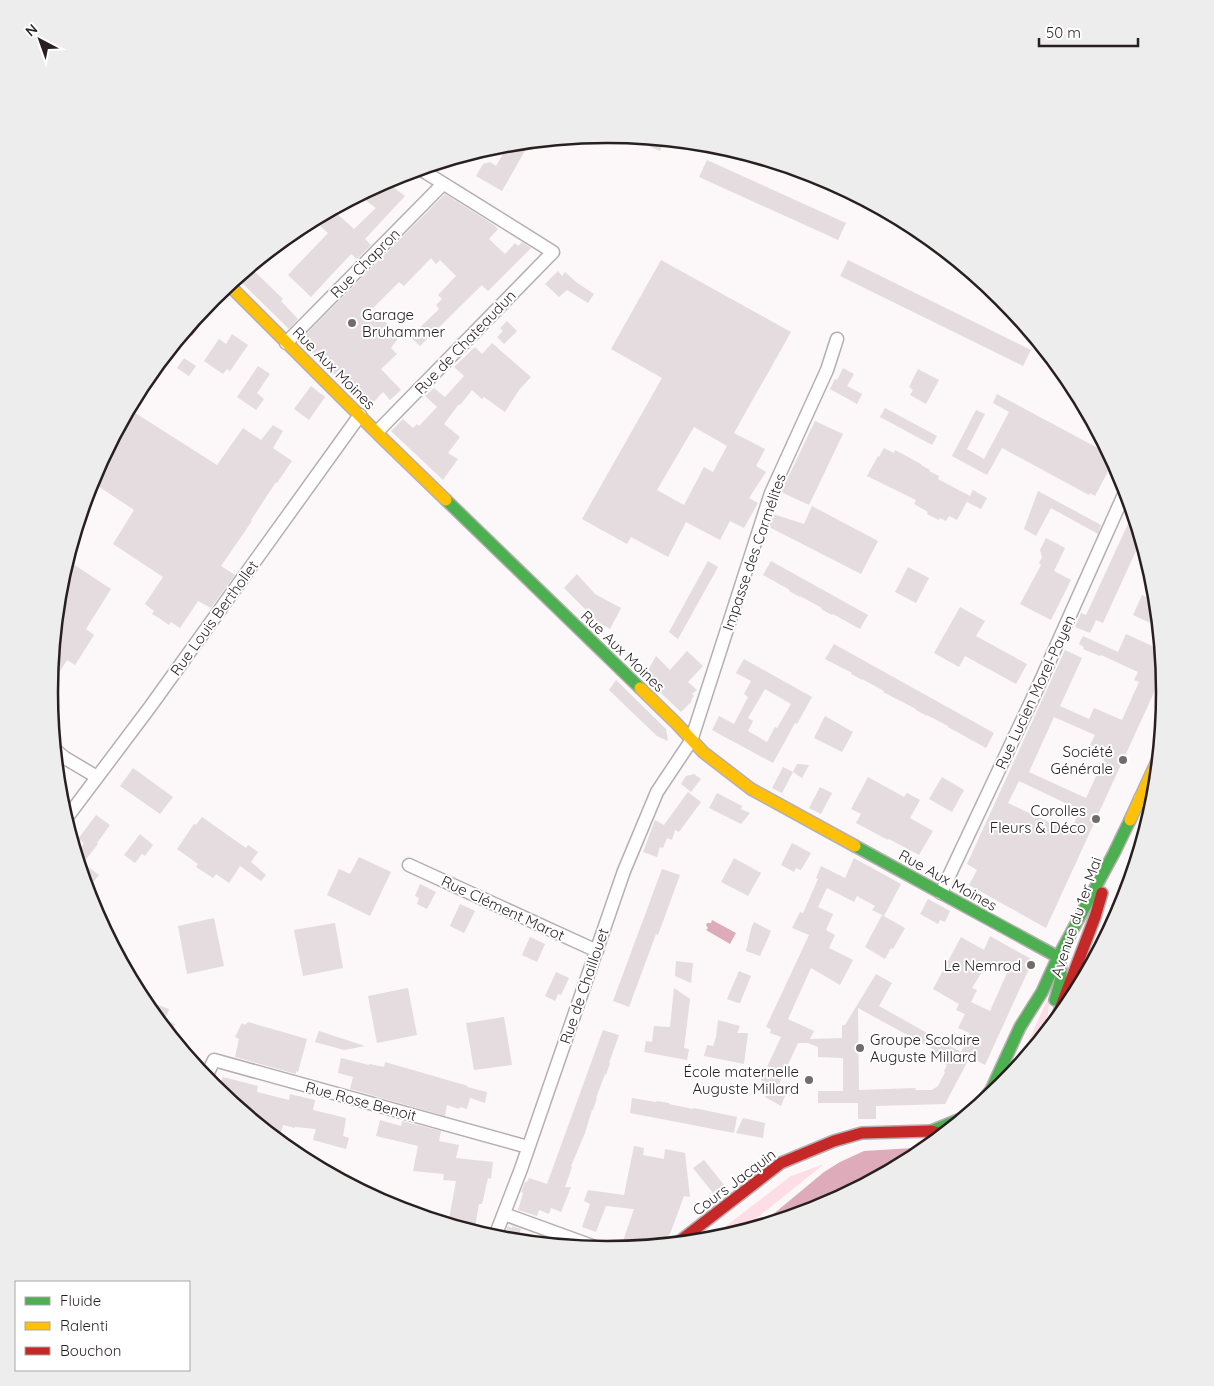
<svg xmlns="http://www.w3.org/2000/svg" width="1214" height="1386" font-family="Quicksand,sans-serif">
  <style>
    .green { fill: #fddee6 }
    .water { fill: #deabba }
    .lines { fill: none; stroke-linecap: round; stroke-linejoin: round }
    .stream { stroke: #deabba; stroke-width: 4 }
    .building { fill: #e4dcde; fill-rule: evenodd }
    .street-casing { stroke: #b6afb1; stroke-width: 15 }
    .fast-casing { stroke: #b6afb1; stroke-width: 14 }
    .slow-casing { stroke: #b6afb1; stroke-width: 14 }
    .jam-casing { stroke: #b6afb1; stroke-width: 14 }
    .street { stroke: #fffefe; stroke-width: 12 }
    .fast { stroke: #4caf50; stroke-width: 11 }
    .slow { stroke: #ffc107; stroke-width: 11 }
    .jam { stroke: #c62828; stroke-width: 11 }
    .poi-dot { fill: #726b6c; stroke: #fff; stroke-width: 2 }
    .labels { text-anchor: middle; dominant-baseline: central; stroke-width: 4; stroke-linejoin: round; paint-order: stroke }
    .street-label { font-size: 15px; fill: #281f21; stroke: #fff }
    .poi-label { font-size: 15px; fill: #281f21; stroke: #fff; text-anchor: end }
    .rim { fill: none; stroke: #281f21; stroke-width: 2.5 }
  </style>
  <rect width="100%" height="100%" fill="#fcf7f8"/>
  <g class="green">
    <path d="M1055,986L1049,1006L1045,1035L1017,1069L1042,1011Z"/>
    <path d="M824,1164L737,1234L716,1241L705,1242L791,1176Z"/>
  </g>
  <g class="water">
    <path d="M712,920L736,933L730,944L706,930L708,928L706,925L707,923H711Z"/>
    <path d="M929,1147L917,1157L820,1209L776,1222L771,1216L824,1172L840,1162L864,1151Z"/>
  </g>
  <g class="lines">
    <path class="stream" d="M178,340L191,334L216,301L221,291"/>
  </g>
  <g class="building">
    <path d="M633,137L659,140H665L660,151L632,139Z"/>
    <path d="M530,142L502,191L476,176L483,164L490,162L496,166L509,144Z"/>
    <path d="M707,160L846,223L838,240L699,177Z"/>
    <path d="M385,181L405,196L365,239L371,245L357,259L351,254L311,297L288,275L328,233L313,220L333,210L354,229L376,208L365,200L366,198L363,194Z"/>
    <path d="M445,194L494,225L498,229L489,239L505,254L515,243L518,246L522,242L531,248L488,291L482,285L420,346L410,337L439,309L436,305L442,299L438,295L456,276L440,260L436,264L431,258L404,286L399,282L372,309L400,336L391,348L397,354L381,369L401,390L390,400L383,392L368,408L300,340Z"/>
    <path d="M661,260L791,332L734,433L765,449L756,466L766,472L749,498L758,503L744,528L730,521L720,540L686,522L668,557L631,537L627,544L582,519L662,378L611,349ZM694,427L727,446L713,472L704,467L684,505L657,490Z"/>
    <path d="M848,260L1031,350L1023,366L840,276Z"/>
    <path d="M250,267L283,299L281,301L298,319L289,329L237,278Z"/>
    <path d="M558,271L562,276L565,272L576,282L594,294L588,303L567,290L559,297L545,284Z"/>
    <path d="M507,321L517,331L504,344L497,337L503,331L500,328Z"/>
    <path d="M232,334L248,345L230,371L227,369L223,374L204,361L219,339L226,344Z"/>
    <path d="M492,343L531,377L519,390L505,412L484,397L482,399L472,390L460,405L459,404L444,424L460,437L448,453L458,459L443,480L391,431L403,419L413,428L417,424L419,426L437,407L425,396L434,388L445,397L464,376L454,367L475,347L482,354Z"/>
    <path d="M184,358L196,366L189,376L177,368Z"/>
    <path d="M258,366L270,374L257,393L264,399L256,410L237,397Z"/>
    <path d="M843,368L854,374L847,386L862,394L857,404L830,389L835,379L837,380Z"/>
    <path d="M918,369L939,380L926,404L910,395L913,390L909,387Z"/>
    <path d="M311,386L325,397L309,420L294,409Z"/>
    <path d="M997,394L1109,454L1113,462L1095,496L1090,493L1089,495L1002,448L987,475L952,456L976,410L985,414L967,449L984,459L1009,412L993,403Z"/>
    <path d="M885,408L937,436L932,445L880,417Z"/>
    <path d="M129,409L217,465L243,428L261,440L273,425L283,431L273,448L292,461L277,483L276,482L251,520L252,521L221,566L235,575L211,608L198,601L180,628L171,622L169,625L159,618L152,614L154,611L145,604L163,577L113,544L134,510L98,486L107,470L99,464Z"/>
    <path d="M815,421L843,434L809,505L781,492Z"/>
    <path d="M884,448L894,453L895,450L921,464V465L930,470L929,471L939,476L938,479L970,496L957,520L949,516L946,521L940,518L939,520L927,514L928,512L914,504L916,500L867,476L878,456L879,457Z"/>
    <path d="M973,490L987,498L981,509L967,502Z"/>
    <path d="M1038,491L1101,525L1098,534L1051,508L1036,536L1024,529Z"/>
    <path d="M812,506L878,541L861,574L769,527L773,514L804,524Z"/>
    <path d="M1133,513L1141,540L1103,623L1096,620L1090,633L1075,627L1081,613L1086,615Z"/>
    <path d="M1046,538L1065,548L1054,571L1071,580L1051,620L1020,604L1041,565L1039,563L1042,557L1040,550Z"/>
    <path d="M67,560L111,589L86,629L94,635L75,665L67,660L49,689L58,599L65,589L59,585L60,584Z"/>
    <path d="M708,561L718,567L678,639L669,632Z"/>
    <path d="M771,561L868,615L860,629L833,614L832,615L821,609L822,608L800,596V597L789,591L790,590L763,575Z"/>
    <path d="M908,567L929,578L916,603L895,592Z"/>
    <path d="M577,574L595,594L621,608L610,629L591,618L592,616L564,588Z"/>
    <path d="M1142,595L1156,602L1159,627L1133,615Z"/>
    <path d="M960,607L985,621L976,636L1027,664L1016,684L965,656L959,667L934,653Z"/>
    <path d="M1126,634L1161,650L1163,673L1046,928L969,885L977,870L967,864L1065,650L1082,658L1060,706L1089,719L1094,708L1122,720L1139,682L1134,680L1138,672L1101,655L1100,656L1083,649L1084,647L1079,644L1083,636L1118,652ZM1054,717L1095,735L1090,745L1107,753L1086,798L1029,772ZM1019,781L1080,810L1070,832L1008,803Z"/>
    <path d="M834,644L994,733L986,748L948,727V726L927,715V716L916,710V709L883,692L884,691L862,679V680L851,674L852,673L825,659Z"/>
    <path d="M687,651L703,666L688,682L697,690L692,694L694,696L691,700L692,701L681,712L644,677L656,656L670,670Z"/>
    <path d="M744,659L812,697L797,724L795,723L773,763L712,730L719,716L734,724L748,697L744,694L751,681L736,673ZM765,689L791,704L777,728L775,727L767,742L748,731L753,721L748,718Z"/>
    <path d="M616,680L666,729L668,741L657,736L609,690Z"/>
    <path d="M825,716L853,732L842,752L814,738Z"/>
    <path d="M797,764L809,765L802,778L793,772Z"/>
    <path d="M783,767L793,772L782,793L772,788Z"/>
    <path d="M133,768L173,797L160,814L120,786Z"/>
    <path d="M694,774L701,779L691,792L681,784L686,776Z"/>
    <path d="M868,777L904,797L907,793L920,800L910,818L933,831L919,855L889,839L888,840L856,823L861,814L851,809Z"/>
    <path d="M942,777L964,790L952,812L929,799Z"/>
    <path d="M820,787L832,793L821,814L809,808Z"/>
    <path d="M688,792L701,802L679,832L675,830L672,840L667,838L663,848L660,847L657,857L643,852L655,820L664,825Z"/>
    <path d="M717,793L742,806L741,809L750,813L741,824L709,808Z"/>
    <path d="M96,815L110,825L97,843L98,844L83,863L99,875L90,886L84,882L76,856L84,843L78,839Z"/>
    <path d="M202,817L246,848L248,845L258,852L251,862L266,875L261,881L240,866L229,883L216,874L213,878L196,867L198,864L177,849L194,824L196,825Z"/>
    <path d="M140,834L153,845L145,856L142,854L135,863L124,855Z"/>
    <path d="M792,843L811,853L801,870L796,868L794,872L781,865Z"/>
    <path d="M359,857L391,872L370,916L327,895L339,869L350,874Z"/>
    <path d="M734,858L761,873L748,896L721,882Z"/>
    <path d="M854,858L901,884L884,916L872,910L875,906L857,896L854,902L827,888L818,907L833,914L826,930L835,935L829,948L853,960L840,985L811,968L788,1019L814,1031L810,1039L842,1038V1025H845L876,974L892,983L879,1006L961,1052L970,1033L958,1028L965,1014L956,1010L959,1004L933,989L961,937L984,950L990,936L1033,960L985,1065L970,1057L945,1104L876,1106V1119H858V1103H818V1091H843V1058L818,1057V1047L808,1043H798L779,1084L788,1088L781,1106L765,1097L768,1091L761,1087L764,1082L761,1080L781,1037L770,1033L771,1029L766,1027L809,935L792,928L800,912L803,913L818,879L816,878L821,866L845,878ZM987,964L1007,973L990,1011L971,1002L977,990L972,988ZM858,1008L933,1049L929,1056L947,1065L944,1071L945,1072L938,1086L932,1090H915L916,1088L859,1090Z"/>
    <path d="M662,869L680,875L658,935L656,934L629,1007L613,1001Z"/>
    <path d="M420,884L436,892L427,909L417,904L419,898L415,896Z"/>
    <path d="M928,899L950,911L945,922L940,920L938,924L920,914Z"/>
    <path d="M460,904L475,911L464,933L450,926Z"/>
    <path d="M882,915L905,928L893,949L891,948L885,959L865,947Z"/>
    <path d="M214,918L224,966L187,974L178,926Z"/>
    <path d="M754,922L771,931L760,956L746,951L751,929Z"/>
    <path d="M335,923L343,968L303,976L294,930Z"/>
    <path d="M530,937L545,944L537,962L522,955Z"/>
    <path d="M676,961L693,963L691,983L675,976Z"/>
    <path d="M739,971L751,976L740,1003H738L727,999Z"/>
    <path d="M556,972L569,978L561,995L558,994L555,1001L545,996Z"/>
    <path d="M408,988L417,1035L377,1043L368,996Z"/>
    <path d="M674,988L690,999L684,1048L689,1049L687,1060L644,1052L646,1041L652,1042L654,1026L670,1027Z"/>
    <path d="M158,1005L169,1009L165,1020L175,1024L170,1036L152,1014L153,1015Z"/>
    <path d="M504,1017L512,1065L474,1070L466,1023Z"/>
    <path d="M718,1020L740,1026L737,1033H748L744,1064L704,1056L707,1045L713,1046L716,1037Z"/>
    <path d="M248,1022L307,1039L298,1072L296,1071V1074L235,1057L239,1039L235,1037L242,1023L245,1025Z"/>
    <path d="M603,1030L619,1035L609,1063H610L606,1075L605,1074L596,1098H597L593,1110H592L585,1133L571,1166L572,1167L565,1187H571L561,1212L551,1208L549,1214L539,1210L537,1216L518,1210L523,1193L521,1192L525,1182H527L529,1178L547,1184Z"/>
    <path d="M319,1031L365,1046L344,1050L315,1042Z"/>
    <path d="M341,1058L369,1065L370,1064L384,1067L385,1062L468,1086L467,1087L487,1092L485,1103L470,1098L467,1109L460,1107L459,1109L447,1105L445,1116L350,1089L353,1077L338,1073Z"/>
    <path d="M223,1077L258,1086L257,1092L289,1100L290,1094L315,1100L313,1110L346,1118L343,1136L349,1138L346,1149L313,1140L316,1129L295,1127V1128L283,1125L278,1142L216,1091Z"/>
    <path d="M632,1098L656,1102L657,1101L669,1103V1104L693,1109V1108L699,1109L737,1117L734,1133L630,1113Z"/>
    <path d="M743,1118L765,1123L763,1138L736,1133Z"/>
    <path d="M380,1120L401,1126L402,1121L441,1131L439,1141L459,1145L456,1158L493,1162L491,1179L488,1178L482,1204H479L474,1233L450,1226L452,1220L449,1219L456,1181L443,1180L444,1174L413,1171L418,1146L376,1136Z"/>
    <path d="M634,1146L644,1148L643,1155L664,1159L665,1149L685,1153L690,1197L684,1196L670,1234L654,1247L620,1250L634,1209L606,1206L596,1232L582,1227L590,1204L584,1201L588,1190L624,1195Z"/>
    <path d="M704,1160L724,1185L713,1193L693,1168Z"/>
    <path d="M508,1226L512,1228V1226L521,1229L516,1242L502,1241Z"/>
  </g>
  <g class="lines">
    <defs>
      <g id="street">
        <path d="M286,343L443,184"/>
        <path d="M377,432L553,252L420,169"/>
        <path d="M54,749L65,758L97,777"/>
        <path d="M1140,799L1154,805"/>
        <path d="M65,820L150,707L360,415"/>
        <path d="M409,865L597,951"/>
        <path d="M941,893L1037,689L1126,490"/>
        <path d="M205,1079L214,1060L528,1147"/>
        <path d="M504,1214L606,1251"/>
        <path d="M494,1239L521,1169L624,871L657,792L691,741L771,493L827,370L837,339"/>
      </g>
      <g id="fast">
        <path d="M446,500L640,688"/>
        <path d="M855,846L1058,957C1064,974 1060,983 1055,1000"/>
        <path d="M931,1131L963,1118L980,1105L991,1090L1020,1027L1042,992L1058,957L1114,853L1130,820"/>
      </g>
      <g id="slow">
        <path d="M229,285L382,438L446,500"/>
        <path d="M640,688L676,723L703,752L751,789L855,846"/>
        <path d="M1130,820L1159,757"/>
      </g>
      <g id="jam">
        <path d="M1057,1020L1060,1009L1095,917L1102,893"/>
        <path d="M676,1244L781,1163L834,1141L862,1133L931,1131L943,1134"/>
      </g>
    </defs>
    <use href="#street" class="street-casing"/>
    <use href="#fast" class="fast-casing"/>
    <use href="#slow" class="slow-casing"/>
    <use href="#jam" class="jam-casing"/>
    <use href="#street" class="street"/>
    <use href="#fast" class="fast"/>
    <use href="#slow" class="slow"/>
    <use href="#jam" class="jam"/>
  </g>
  <g class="poi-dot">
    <circle cx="352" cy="323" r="5"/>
    <circle cx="1123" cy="760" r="5"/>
    <circle cx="1096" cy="819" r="5"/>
    <circle cx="1031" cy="965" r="5"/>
    <circle cx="860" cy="1048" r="5"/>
    <circle cx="809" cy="1080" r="5"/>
  </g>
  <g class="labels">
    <g class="street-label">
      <text transform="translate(365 263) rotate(-45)">Rue Chapron</text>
      <text transform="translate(465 342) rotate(-46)">Rue de Chateaudun</text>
      <text transform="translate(334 368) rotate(45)">Rue Aux Moines</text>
      <text transform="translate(754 552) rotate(-71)">Impasse des Carmélites</text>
      <text transform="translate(214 618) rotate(-54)">Rue Louis Berthollet</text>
      <text transform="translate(623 651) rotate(44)">Rue Aux Moines</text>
      <text transform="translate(1035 692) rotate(-65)">Rue Lucien Morel-Payen</text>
      <text transform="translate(948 880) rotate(29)">Rue Aux Moines</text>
      <text transform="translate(503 908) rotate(25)">Rue Clément Marot</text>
      <text transform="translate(1076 917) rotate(-71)">Avenue du 1er Mai</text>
      <text transform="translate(584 986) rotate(-71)">Rue de Chaillouet</text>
      <text transform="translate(361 1101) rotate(15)">Rue Rose Benoit</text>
      <text transform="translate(734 1182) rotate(-37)">Cours Jacquin</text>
    </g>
    <g class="poi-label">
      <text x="362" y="314" text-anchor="start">Garage<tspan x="362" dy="17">Bruhammer</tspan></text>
      <text x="1113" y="751">Société<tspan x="1113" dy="17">Générale</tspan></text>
      <text x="1086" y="810">Corolles<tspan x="1086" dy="17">Fleurs &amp; Déco</tspan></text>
      <text x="1021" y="965">Le Nemrod</text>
      <text x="870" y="1039" text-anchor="start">Groupe Scolaire<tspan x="870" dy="17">Auguste Millard</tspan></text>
      <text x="799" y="1071">École maternelle<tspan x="799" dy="17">Auguste Millard</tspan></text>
    </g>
  </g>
  <path d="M0 0H1214V1386H0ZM58 692a549 549 0 1 1 1098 0a549 549 0 1 1-1098 0Z" fill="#eeeded" fill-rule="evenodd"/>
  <path class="rim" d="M58 692a549 549 0 1 1 1098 0a549 549 0 1 1-1098 0Z"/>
  <rect x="15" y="1281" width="175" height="90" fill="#ffffff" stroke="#a9a5a6"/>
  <rect x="25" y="1297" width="25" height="8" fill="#4caf50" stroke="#a9a5a6"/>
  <text x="60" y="1306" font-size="15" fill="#281f21">Fluide</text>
  <rect x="25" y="1322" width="25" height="8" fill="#ffc107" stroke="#a9a5a6"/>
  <text x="60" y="1331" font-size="15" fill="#281f21">Ralenti</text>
  <rect x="25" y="1347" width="25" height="8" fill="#c62828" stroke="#a9a5a6"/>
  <text x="60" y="1356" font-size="15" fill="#281f21">Bouchon</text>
  <g transform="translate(40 40) rotate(319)" stroke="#ffffff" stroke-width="4" paint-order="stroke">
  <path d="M0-4L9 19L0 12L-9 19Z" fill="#281f21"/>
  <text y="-8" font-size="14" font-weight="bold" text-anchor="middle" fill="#281f21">N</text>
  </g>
  <path d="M1039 38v8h99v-8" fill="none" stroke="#281f21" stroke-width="2.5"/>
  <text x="1046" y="38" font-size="15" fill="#281f21" stroke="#ffffff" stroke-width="4" paint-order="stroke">50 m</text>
</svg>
